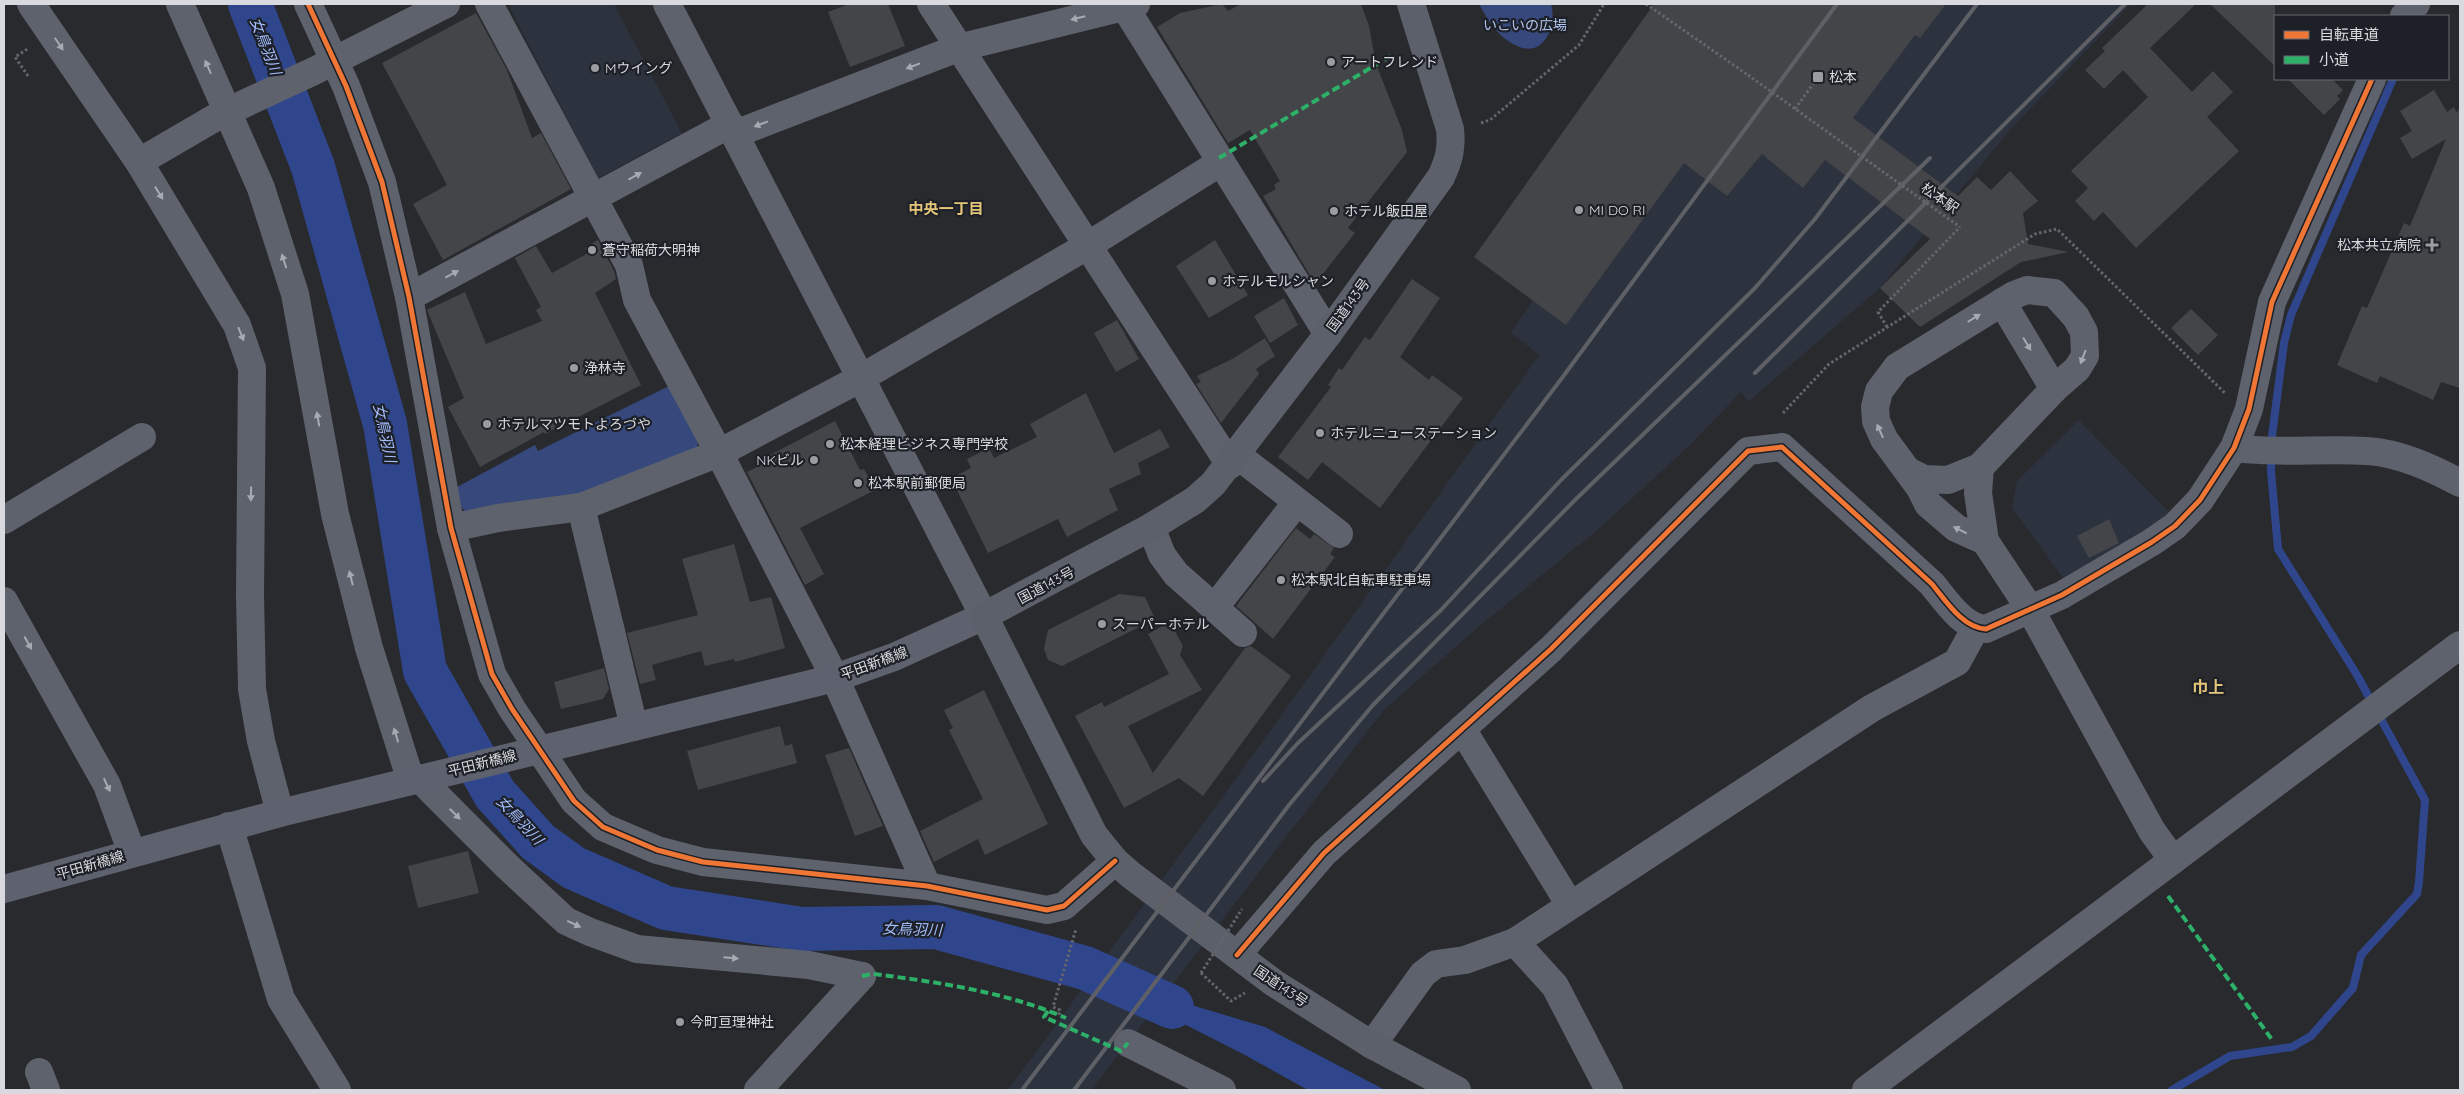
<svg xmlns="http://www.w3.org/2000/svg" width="2464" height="1094" font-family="Quicksand,'Noto Sans JP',sans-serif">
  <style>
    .built { fill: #2c323e }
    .green { fill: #36487c }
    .water { fill: #2f468d }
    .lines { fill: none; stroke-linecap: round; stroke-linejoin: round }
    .stream { stroke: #2f468d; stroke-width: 8 }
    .river { stroke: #2f468d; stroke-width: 44 }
    .building { fill: #444548 }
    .path { stroke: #63666d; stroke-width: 3; stroke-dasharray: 2.5 2.5; stroke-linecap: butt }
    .minor { stroke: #5e626d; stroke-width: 28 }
    .major { stroke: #5e626f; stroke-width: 28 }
    .highway { stroke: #5b606a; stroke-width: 28 }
    .rail { stroke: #5e6066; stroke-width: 4 }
    .path-bridge { stroke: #63666d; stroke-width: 3; stroke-dasharray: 2.5 2.5; stroke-linecap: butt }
    .quiet { stroke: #2db169; stroke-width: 4; stroke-dasharray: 8 4; stroke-linecap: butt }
    .cycleway-casing { stroke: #1d2027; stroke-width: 8 }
    .cycleway { stroke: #f07635; stroke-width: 5 }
    .oneway { fill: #a7aab1 }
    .poi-dot { fill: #9b9ca1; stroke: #1d2027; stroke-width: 2 }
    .labels { text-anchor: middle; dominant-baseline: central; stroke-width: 4.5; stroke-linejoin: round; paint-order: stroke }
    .park-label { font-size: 14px; fill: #b3c5f0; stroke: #1d2027 }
    .poi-label { font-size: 14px; fill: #d8dadf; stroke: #1d2027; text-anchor: start }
    .street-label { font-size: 14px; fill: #d8dadf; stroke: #1d2027 }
    .water-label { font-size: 15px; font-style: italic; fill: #a3bdfd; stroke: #1d2027 }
    .neighbourhood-label { font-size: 15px; font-weight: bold; fill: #e3c479; stroke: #1d2027 }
    .quarter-label { font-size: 16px; font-weight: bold; fill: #e3c479; stroke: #1d2027 }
  </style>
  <rect width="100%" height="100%" fill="#292a2e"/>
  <g class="built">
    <path d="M508,4H614L682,133L598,178Z"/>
    <path d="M1660,4H2131L2009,131L1880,288L1748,402L1741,392L1690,445L1601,527L1476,629L1384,710L1091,1090H1008L1237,777L1539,355L1511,333L1533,300L1474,257Z"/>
    <path d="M2079,420L2171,514L2147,535L2063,578L2012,508L2017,481Z"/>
  </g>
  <g class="green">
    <path d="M1479,4H1551C1557,24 1545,59 1517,46C1499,38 1488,21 1479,4Z"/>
    <path d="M671,385L698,436L697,450L580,496L466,514L461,506L457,487L535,445L538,451Z"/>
  </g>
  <path class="water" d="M1084,973L1265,1027L1385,1090H1308L1243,1054Z"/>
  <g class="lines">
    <path class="stream" d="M2172,1090L2230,1056L2292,1047L2311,1036L2353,988L2361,955L2417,894L2419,882L2425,800L2357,675L2278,549L2271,471L2272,436L2284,343L2291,315L2393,79"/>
    <path class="river" d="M250,4L313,167L385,424L425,671L495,794L538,842L574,868L666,908L802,929L936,927L1085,968L1172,1007"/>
  </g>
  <g class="building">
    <path d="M849,4H888L905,46L850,67L828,12Z"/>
    <path d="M1222,4L1228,11L1241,4H1361L1369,26L1376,64L1402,130L1407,152L1348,228L1355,233L1315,284L1263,196L1276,189L1274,185L1280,181L1250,130L1228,143L1157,27L1180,13Z"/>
    <path d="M1654,4H1946L1920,38L1915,35L1853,118L1958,196L1977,177L1991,190L2010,171L2038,201L2023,213L2028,244L2069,252L2021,262L1920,327L1880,288L1930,239L1825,160L1803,188L1762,154L1727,196L1684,163L1566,325L1474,257Z"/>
    <path d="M2148,4H2196L2150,48L2192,92L2213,71L2233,92L2207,117L2239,151L2136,248L2103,212L2094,221L2075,201L2088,188L2071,171L2148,97L2123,70L2104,89L2085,70L2105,51L2102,48Z"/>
    <path d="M2210,4H2275V66Z"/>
    <path d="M476,13L507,70L532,138L541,133L571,189L443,260L413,204L447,185L382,63Z"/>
    <path d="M2288,79H2332L2343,90L2337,96L2340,99L2324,115Z"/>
    <path d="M2434,90L2447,112L2454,107L2457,113L2460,106V388L2441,382L2433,400L2380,376L2377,383L2337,365L2362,306L2367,308L2404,223L2410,226L2446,139L2412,159L2400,138L2412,131L2400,111Z"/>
    <path d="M598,240L614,271L616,279L595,293L641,385L545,434L544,432L480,467L448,407L464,398L427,310L465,292L486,344L542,321L536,310L541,307L515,258L536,246L552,273L588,253L585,248Z"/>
    <path d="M1215,240L1248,295L1209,318L1176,266Z"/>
    <path d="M1412,279L1440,298L1400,357L1429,380L1432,375L1463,398L1380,508L1322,462L1308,480L1278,457L1331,387L1328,385L1339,368L1342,370L1365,337L1370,340Z"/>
    <path d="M1284,298L1298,325L1270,343L1254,316Z"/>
    <path d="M2191,309L2218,335L2198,355L2171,328Z"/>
    <path d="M1117,320L1139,359L1116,372L1094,333Z"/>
    <path d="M1265,338L1275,356L1256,369L1259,374L1221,423L1196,384L1201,382L1197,376L1234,358Z"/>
    <path d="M1086,393L1114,453L1160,429L1170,447L1138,463L1141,474L1109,489L1118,510L1067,537L1058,519L988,553L951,478L971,468L967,459L989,448L994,458L1037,437L1030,424Z"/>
    <path d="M835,421L860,470L864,469L875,490L800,528L824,574L805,585L747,472L772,459L770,455Z"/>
    <path d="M2109,519L2119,543L2089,558L2077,536Z"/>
    <path d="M1296,528L1310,539L1314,534L1334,548L1330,554L1335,557L1273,639L1236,606Z"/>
    <path d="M734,544L750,602L771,597L785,648L735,662L734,659L705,666L701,651L652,665L656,680L640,684L627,633L698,615L682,559Z"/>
    <path d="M1119,594L1145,597L1155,619L1062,666L1048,660L1044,649L1048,630Z"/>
    <path d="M1170,622L1183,646L1180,655L1202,690L1128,726L1153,773L1245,648L1251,646L1291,676L1203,796L1179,778L1124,808L1075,716L1102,702L1104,707L1169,674L1148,634Z"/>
    <path d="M604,668L609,689L603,699L561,709L554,682Z"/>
    <path d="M984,690L1048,824L985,855L978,839L934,862L920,831L983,799L949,730L953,728L944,710Z"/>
    <path d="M780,726L785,746L792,744L797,763L698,790L687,751Z"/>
    <path d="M849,748L883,826L855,836L825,755Z"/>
    <path d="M468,851L479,893L418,908L408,866Z"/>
  </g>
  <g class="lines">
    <g class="path">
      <path d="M1646,4L1748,75"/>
      <path d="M28,76L15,57L29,48"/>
      <path d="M1795,109L1818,77"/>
      <path d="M1481,123L1490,120L1579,45L1604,4"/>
      <path d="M1887,327L1878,312L1960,227"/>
      <path d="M1783,413L1829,364L2035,234L2057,229L2226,394"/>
      <path d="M1201,973L1231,1001L1245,993"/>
      <path d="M1059,1015L1060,1010L1053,1007L1076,929"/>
    </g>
    <g class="minor">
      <path d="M31,4L139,162L237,325L252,368L250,596L252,689L261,741L280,813"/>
      <path d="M180,4L261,188L295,294L335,514L369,648L411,781"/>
      <path d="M308,4L346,86L382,182L409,297L451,528L492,674L512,709L574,801L603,827L657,850L703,862L927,886L1047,910L1064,906L1115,861"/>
      <path d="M489,4L629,265L637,300L719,453L835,678L927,886"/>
      <path d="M667,4L984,616"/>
      <path d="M931,4L1230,465"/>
      <path d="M1123,4L1328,334"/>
      <path d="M2404,16L2416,4"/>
      <path d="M735,134L958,48L1136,4"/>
      <path d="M139,162L218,116L314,71L446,4"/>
      <path d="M409,297L730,124"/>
      <path d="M2002,302L2054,389"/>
      <path d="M2234,448C2278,454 2322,448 2367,451C2400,453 2432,468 2460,483"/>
      <path d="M1237,455L1339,534"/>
      <path d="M1908,471L1924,479L1948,480L1980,467L2054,389L2077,369L2085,356L2084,332L2076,317L2054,293L2027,290L2014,295L1897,367L1879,391L1875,407L1876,421L1884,439L1920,488L1928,504L1956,528L1985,541L1978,493L1980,467"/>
      <path d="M581,507L634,727"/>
      <path d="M4,520L142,437"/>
      <path d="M1151,527L1162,555L1176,574L1243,633"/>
      <path d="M451,528L498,518L581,507L719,453L861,378L1087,246L1221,162"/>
      <path d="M1985,541L2030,609L2152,831L2173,860"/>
      <path d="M4,601L107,785L132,853"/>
      <path d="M1215,607L1297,502"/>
      <path d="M1462,729L1570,905"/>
      <path d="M424,778L428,787L509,868L566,921L590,932L637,949L809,965L862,976"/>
      <path d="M229,826L281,999L337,1090"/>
      <path d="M1515,942L1555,986L1609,1090"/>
      <path d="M1237,955L1324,853L1551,649L1748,451L1782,447L1932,584C1946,601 1963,628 1986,629L2062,595L2152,542L2175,526L2200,500L2234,448L2249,409L2272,302L2372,79"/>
      <path d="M1128,1043L1222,1090"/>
      <path d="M1372,1045L1423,974L1436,964L1465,960L1515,942L1872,708L1957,662L1975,629"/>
      <path d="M39,1072L46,1090"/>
      <path d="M758,1090L862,976"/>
      <path d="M1866,1090L2460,645"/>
    </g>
    <path class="major" d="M4,889L280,813L835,678L894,657L984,616"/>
    <path class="highway" d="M1411,4L1450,129C1452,148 1449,160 1441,177L1328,334L1213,484L1195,500L1151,527L984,616L1094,835L1115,861L1131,875L1274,983L1372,1045L1457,1090"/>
    <g class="rail">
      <path d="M1755,373L2125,4"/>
      <path d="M1263,781L1298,743L1441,610L1561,480L1755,288L1815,219L1977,4"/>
      <path d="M1022,1090L1562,378L1837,4"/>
      <path d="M1074,1090L1289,805L1373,705L1576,499L1930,158"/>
    </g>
    <g class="path-bridge">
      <path d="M1748,75L1960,227"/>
      <path d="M1201,973L1242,909"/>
    </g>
    <g class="quiet">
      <path d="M1219,158L1394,54"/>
      <path d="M2168,896L2273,1041"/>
      <path d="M862,976L873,974C938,982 1006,992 1066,1018"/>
      <path d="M1048,1011L1044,1017L1121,1051L1128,1043"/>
    </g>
    <defs>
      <g id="cycleway">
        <path d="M308,4L346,86L382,182L409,297L451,528L492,674L512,709L574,801L603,827L657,850L703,862L927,886L1047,910L1064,906L1115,861"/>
        <path d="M1237,955L1324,853L1551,649L1748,451L1782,447L1932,584C1946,601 1963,628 1986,629L2062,595L2152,542L2175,526L2200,500L2234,448L2249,409L2272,302L2372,79"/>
      </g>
    </defs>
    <use href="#cycleway" class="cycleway-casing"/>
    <use href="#cycleway" class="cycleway"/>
  </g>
  <defs><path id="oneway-solid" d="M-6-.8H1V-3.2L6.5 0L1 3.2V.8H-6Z" transform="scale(1.25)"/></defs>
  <g class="oneway">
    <use href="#oneway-solid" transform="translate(1078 18) rotate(166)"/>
    <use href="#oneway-solid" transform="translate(59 44) rotate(56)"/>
    <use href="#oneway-solid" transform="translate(913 66) rotate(159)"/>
    <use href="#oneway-solid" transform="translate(208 67) rotate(-113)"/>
    <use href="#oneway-solid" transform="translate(761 124) rotate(159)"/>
    <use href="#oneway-solid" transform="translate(635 176) rotate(-29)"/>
    <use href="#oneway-solid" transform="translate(159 193) rotate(58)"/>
    <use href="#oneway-solid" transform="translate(284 261) rotate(-108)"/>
    <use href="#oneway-solid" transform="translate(452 274) rotate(-28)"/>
    <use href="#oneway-solid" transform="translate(1974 318) rotate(-32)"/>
    <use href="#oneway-solid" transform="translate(241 334) rotate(68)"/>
    <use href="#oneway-solid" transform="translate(2027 344) rotate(59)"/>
    <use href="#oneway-solid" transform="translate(2083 357) rotate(111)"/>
    <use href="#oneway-solid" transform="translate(318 419) rotate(-100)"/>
    <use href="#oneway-solid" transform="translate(1880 431) rotate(-114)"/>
    <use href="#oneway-solid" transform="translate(251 494) rotate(91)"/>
    <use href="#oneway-solid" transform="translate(1960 530) rotate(-154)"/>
    <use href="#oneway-solid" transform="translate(351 578) rotate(-104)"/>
    <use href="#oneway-solid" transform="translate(28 643) rotate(61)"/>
    <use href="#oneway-solid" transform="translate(396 735) rotate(-107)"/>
    <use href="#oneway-solid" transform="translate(107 785) rotate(65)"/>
    <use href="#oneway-solid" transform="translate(455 814) rotate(45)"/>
    <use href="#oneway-solid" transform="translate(574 924) rotate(25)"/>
    <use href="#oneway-solid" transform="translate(731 958) rotate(5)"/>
  </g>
  <g class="poi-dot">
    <circle cx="1331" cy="62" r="5"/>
    <circle cx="595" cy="68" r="5"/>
    <rect x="1812" y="71" width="12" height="12" rx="2.5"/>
    <circle cx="1579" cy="210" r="5"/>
    <circle cx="1334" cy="211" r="5"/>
    <path d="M2429.5 237.5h5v5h5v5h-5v5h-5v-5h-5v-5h5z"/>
    <circle cx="592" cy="250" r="5"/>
    <circle cx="1212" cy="281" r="5"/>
    <circle cx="574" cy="368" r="5"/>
    <circle cx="487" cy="424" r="5"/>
    <circle cx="1320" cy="433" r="5"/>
    <circle cx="830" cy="444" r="5"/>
    <circle cx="814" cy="460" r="5"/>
    <circle cx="858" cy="483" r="5"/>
    <circle cx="1281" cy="580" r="5"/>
    <circle cx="1102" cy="624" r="5"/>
    <circle cx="680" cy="1022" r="5"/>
  </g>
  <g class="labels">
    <g class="park-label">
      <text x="1525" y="25">いこいの広場</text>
    </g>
    <g class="poi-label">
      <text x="1341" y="62">アートフレンド</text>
      <text x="605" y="68">Mウイング</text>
      <text x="1829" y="77">松本</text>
      <text x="1589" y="210">MI DO RI</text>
      <text x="1344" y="211">ホテル飯田屋</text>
      <text x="2421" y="245" text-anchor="end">松本共立病院</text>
      <text x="602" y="250">蒼守稲荷大明神</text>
      <text x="1222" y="281">ホテルモルシャン</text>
      <text x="584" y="368">浄林寺</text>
      <text x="497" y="424">ホテルマツモトよろづや</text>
      <text x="1330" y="433">ホテルニューステーション</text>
      <text x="840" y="444">松本経理ビジネス専門学校</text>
      <text x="804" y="460" text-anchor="end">NKビル</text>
      <text x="868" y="483">松本駅前郵便局</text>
      <text x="1291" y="580">松本駅北自転車駐車場</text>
      <text x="1112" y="624">スーパーホテル</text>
      <text x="690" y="1022">今町亘理神社</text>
    </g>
    <g class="street-label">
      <text transform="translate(1940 198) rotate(35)">松本駅</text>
      <text transform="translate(1348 305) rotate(-54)">国道143号</text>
      <text transform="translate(1046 585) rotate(-28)">国道143号</text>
      <text transform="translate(874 663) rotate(-20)">平田新橋線</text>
      <text transform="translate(482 763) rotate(-14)">平田新橋線</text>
      <text transform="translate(90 865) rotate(-16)">平田新橋線</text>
      <text transform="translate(1281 986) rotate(34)">国道143号</text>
    </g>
    <g class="water-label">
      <text transform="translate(266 46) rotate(69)">女鳥羽川</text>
      <text transform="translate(385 433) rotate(78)">女鳥羽川</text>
      <text transform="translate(520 820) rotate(47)">女鳥羽川</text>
      <text transform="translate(912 929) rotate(2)">女鳥羽川</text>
    </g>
    <g class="neighbourhood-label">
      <text x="946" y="208">中央一丁目</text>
    </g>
    <g class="quarter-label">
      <text x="2208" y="687">巾上</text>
    </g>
  </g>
  <rect width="2464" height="1094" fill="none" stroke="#d8dadf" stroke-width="10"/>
  <rect x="2274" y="15" width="175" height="65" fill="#1d2027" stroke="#686a71"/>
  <rect x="2284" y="31" width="25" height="8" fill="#f07635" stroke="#686a71"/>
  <text x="2319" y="40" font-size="15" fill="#d8dadf">自転車道</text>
  <rect x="2284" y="56" width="25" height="8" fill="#2db169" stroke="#686a71"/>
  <text x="2319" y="65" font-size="15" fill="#d8dadf">小道</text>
</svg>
